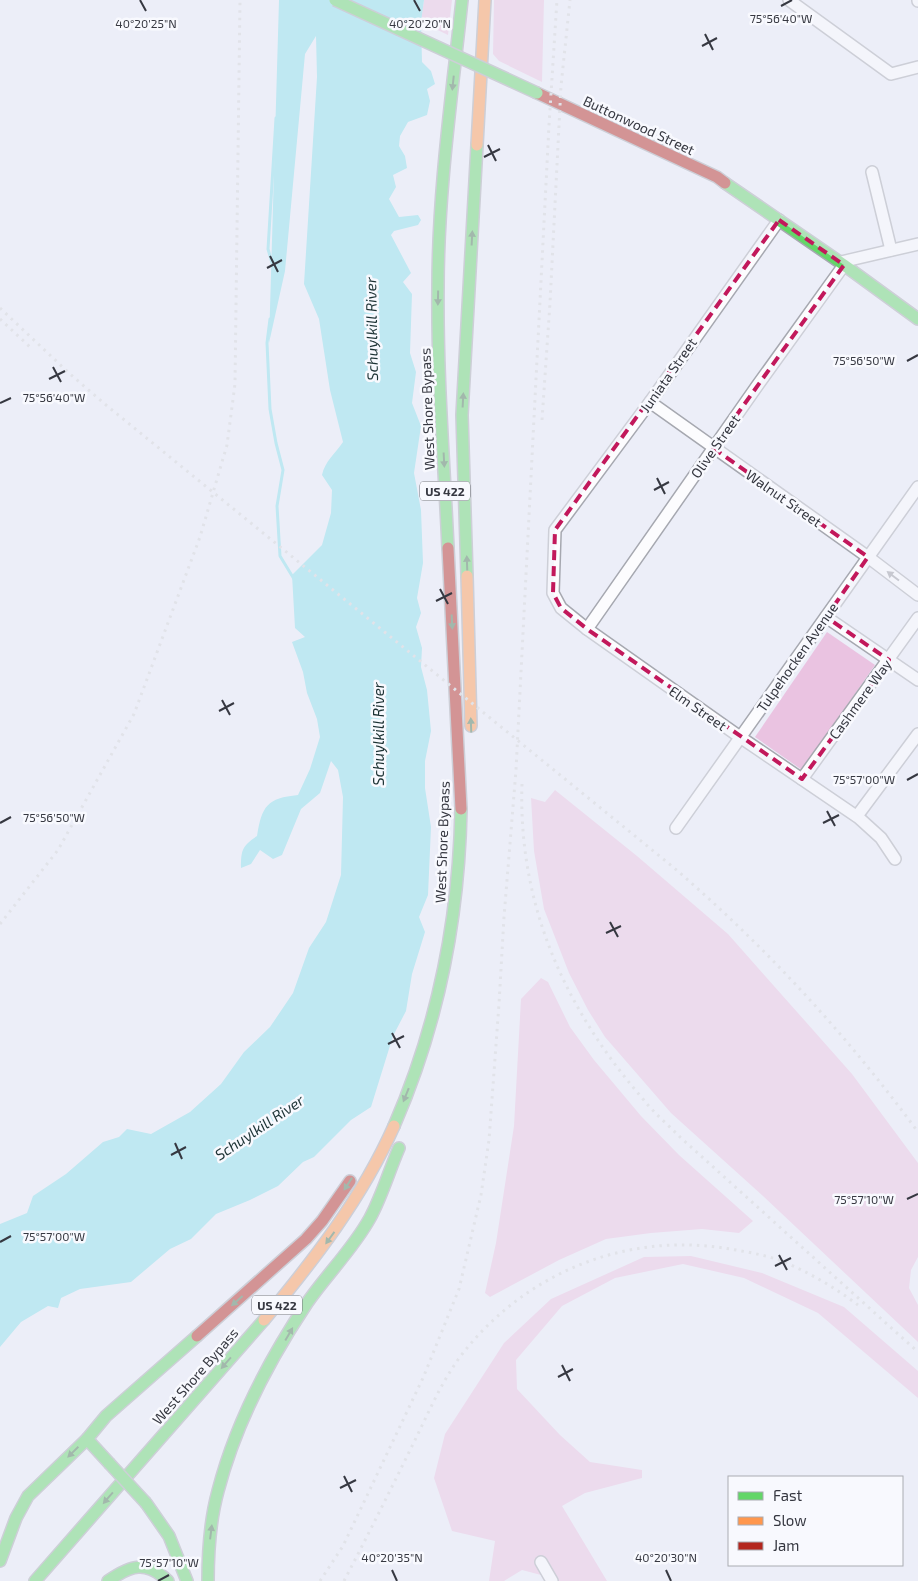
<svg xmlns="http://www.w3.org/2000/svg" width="918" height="1581" font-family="'Exo 2',sans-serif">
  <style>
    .green { fill: #eac3e1 }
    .water { fill: #88dfeb }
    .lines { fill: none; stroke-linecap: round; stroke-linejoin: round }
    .stream { stroke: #88dfeb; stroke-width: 3 }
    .street-casing { stroke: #a6a8b0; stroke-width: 14 }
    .fast-casing { stroke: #a6a8b0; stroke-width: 14 }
    .slow-casing { stroke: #a6a8b0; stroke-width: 14 }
    .jam-casing { stroke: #a6a8b0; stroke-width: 14 }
    .street { stroke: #fcfcfe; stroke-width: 11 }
    .fast { stroke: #63d668; stroke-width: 11 }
    .slow { stroke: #ff974d; stroke-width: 11 }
    .jam { stroke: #b3261e; stroke-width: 11 }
    .rail { stroke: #d3d4d7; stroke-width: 3; stroke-dasharray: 2.5 5; stroke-linecap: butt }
    .fast-bridge-casing { stroke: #a6a8b0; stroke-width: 14; stroke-linecap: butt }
    .fast-bridge { stroke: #63d668; stroke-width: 11 }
    .oneway { fill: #487751 }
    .oneway2 { fill: #999aa0 }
    .marked { fill: none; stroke: #c2185b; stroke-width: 4; stroke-dasharray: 10 6; stroke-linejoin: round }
    .ticks { fill: none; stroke: #363841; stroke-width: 2 }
    .labels { text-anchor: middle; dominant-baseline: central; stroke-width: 5; stroke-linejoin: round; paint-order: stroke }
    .shield { fill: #f8f9fe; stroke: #70727a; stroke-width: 1 }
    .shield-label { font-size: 12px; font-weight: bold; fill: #363841 }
    .street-label { font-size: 14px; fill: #363841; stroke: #f8f9fe }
    .water-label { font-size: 15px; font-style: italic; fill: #1c3234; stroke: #f8f9fe }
    .ticks-label { font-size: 12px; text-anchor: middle; fill: #363841; stroke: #f8f9fe; stroke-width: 5; stroke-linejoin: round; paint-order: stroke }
  </style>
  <rect width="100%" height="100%" fill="#eceef8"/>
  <g class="green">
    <path d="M424,0H452L448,35L421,22Z"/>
    <path d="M494,0H544L542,82L499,61L493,54Z"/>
    <path d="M827,632L875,665L802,770L755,737Z"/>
    <path d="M555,790L637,856L728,934L852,1074L918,1163V1257L911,1270L909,1288L918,1305V1342L763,1196L671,1113L605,1037L588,1010L569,973L544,909L534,851L531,798L545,802Z"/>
    <path d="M541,978L548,982L570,1027L594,1060L641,1116L679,1155L753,1221L739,1233L702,1229L651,1233L606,1239L559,1260L490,1297L485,1293L496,1243L514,1126L521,999Z"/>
    <path d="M691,1256L762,1273L844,1307L918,1371V1398L818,1313L744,1278L683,1264L615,1278L562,1306L516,1360L517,1389L560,1435L590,1462L642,1470V1478L585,1493L562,1506L607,1581H552L541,1575L522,1570L504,1581H489L495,1541L452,1531L434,1478L445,1434L504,1343L551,1299L644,1257Z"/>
  </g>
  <path class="water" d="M279,0H424L421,22L422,62L431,71L435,84L427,89L430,101L427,115L408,122L400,136L399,146L405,156L407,168L393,175L396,187L389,199L399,217L418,215L421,220L418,225L394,231L391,235L411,273L403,282L412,294L410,353L416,372L412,403L421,426L414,473L421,510L423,563L417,598L421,613L416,627L422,648L421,667L427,690L431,731L425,761V788L431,827L428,895L419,917L425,932L412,974L406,1011L393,1036L371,1107L351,1120L314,1157L303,1162L278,1186L250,1200L216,1214L191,1239L170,1249L131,1282L80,1289L61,1298L58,1308L48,1306L21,1322L0,1347V1224L27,1213L33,1196L66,1174L103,1142L119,1137L127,1129L151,1134L190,1112L221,1084L244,1052L270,1027L293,993L309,948L326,922L341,875L343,797L338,770L331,761L320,793L301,809L282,855L273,859L260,850L251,864L241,868C241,850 242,846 257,836C262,806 267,798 298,795L310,769L320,737L317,719L307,693L303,672L292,642L305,637L295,628L292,575L322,545L331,513L332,490L322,475C325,461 335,454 343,442L330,390L319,319L304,284L317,77L316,36L305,54L285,271L269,343Z"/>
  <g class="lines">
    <g class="stream">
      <path d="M272,263L268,249L276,118"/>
      <path d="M270,319L267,343L270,409L276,443L283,470L277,506L280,556L294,579"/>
    </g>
    <defs>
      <g id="street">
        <path d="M789,0L891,74L918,67"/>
        <path d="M918,0V1"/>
        <path d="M872,172L891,250"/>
        <path d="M779,220L650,402L555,530L553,593L561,608L587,629L740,737L859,818L881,838L895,859"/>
        <path d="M841,262L918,244"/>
        <path d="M650,402L868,557L918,595"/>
        <path d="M826,617L918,680"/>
        <path d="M587,629L757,386L844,265"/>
        <path d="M802,779L918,618"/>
        <path d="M857,816L918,734"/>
        <path d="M676,828L918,487"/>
        <path d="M541,1562L552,1581"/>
      </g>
      <g id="fast">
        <path d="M725,183L844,265L918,319"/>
        <path d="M448,548C444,461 437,374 438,287C438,191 452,95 462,0"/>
        <path d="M467,576L462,415L477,145"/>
        <path d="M394,1126C438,1025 459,919 461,809"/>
        <path d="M87,1439L109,1463"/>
        <path d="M146,1503L169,1536L187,1581"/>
        <path d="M0,1561L16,1518L28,1496L87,1439L106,1416L197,1336"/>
        <path d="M35,1581L264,1320"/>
        <path d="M108,1581C131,1565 146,1560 168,1581"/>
        <path d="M208,1581C208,1551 210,1520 218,1491C235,1425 269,1360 307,1303C327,1274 353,1249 370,1218C382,1196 389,1171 399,1148"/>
      </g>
      <g id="slow">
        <path d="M477,145L485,0"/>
        <path d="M467,576L471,726"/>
        <path d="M264,1320C314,1260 362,1198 394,1126"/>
      </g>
      <g id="jam">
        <path d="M537,93L717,177L725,183"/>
        <path d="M448,548L461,809"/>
        <path d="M197,1336L306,1239L322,1221L350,1181"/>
      </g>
    </defs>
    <use href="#street" class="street-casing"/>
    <use href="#fast" class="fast-casing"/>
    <use href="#slow" class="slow-casing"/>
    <use href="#jam" class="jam-casing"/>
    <use href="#street" class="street"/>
    <use href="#fast" class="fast"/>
    <use href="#slow" class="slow"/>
    <use href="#jam" class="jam"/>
    <g class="rail">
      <path d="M0,308L70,374L106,405L673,867C765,946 846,1034 918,1132"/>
      <path d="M0,319L30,347"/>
      <path d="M542,420L550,303L561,86L570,0"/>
      <path d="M522,784C518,905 565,1009 643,1099C654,1113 668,1125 680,1137L918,1352"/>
      <path d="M0,924L58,850L134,714L200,537L227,445L235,384L240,0"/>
      <path d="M320,1581L343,1546L423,1378L459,1289L481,1195L489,1140L499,1004L504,917L516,770L549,125L557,0"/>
      <path d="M344,1581C368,1535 391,1489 414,1442C429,1412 442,1380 463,1353C526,1273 624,1233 724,1248C742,1251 761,1254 779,1260C807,1271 834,1287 858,1305"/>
    </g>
    <defs>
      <g id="fast-bridge">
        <path d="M335,0L537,93"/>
        <path d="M109,1463L146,1503"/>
      </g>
    </defs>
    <use href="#fast-bridge" class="fast-bridge-casing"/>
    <use href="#fast-bridge" class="fast-bridge"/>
  </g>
  <defs><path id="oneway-solid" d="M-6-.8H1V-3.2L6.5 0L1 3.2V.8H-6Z" transform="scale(1.25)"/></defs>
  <g class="oneway">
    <use href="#oneway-solid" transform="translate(453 83) rotate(96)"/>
    <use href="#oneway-solid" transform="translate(472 238) rotate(-87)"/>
    <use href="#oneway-solid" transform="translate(438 298) rotate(91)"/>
    <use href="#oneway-solid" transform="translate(463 400) rotate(-87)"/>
    <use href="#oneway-solid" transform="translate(444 460) rotate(87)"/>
    <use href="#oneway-solid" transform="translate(467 563) rotate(-92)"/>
    <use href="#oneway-solid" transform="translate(452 622) rotate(87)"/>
    <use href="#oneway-solid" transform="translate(471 725) rotate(-92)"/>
    <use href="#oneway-solid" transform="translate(406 1095) rotate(112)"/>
    <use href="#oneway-solid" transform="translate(348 1184) rotate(123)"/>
    <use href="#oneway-solid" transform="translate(330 1238) rotate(126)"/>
    <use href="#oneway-solid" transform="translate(237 1301) rotate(139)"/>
    <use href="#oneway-solid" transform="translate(289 1334) rotate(-60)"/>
    <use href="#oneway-solid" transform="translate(226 1363) rotate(131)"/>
    <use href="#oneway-solid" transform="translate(73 1452) rotate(136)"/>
    <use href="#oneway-solid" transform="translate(108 1498) rotate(131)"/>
    <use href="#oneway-solid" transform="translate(211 1532) rotate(-83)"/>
  </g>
  <use class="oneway2" href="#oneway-solid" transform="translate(893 576) rotate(-143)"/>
  <path d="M0 0H918V1581H0ZM779,220L844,265L713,448L868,557L826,617L889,660L802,779L587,629L561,608L553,593L555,530Z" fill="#eceef8" fill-opacity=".55" fill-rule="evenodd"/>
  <path class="marked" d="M779,220L844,265L713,448L868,557L826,617L889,660L802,779L587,629L561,608L553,593L555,530Z"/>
  <path class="ticks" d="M140,0L146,11M414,0L420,11M781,6L792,0M705,34L713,50M702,46L717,38M488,145L496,161M484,157L500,149M270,256L278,272M267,268L282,260M907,361L918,355M53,367L61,382M49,379L65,371M0,403L11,398M657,478L665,494M654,490L669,482M440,589L448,604M436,601L452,593M222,700L230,715M219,711L234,703M907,780L918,774M827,811L835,826M0,823L11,817M823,823L839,815M610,922L618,937M606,933L621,926M392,1033L400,1048M388,1044L404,1036M175,1143L182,1159M171,1155L186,1147M907,1199L918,1194M0,1242L11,1236M779,1255L787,1270M775,1266L791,1258M562,1365L570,1381M558,1377L573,1369M344,1476L352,1492M340,1488L356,1480M392,1570L397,1581M666,1570L671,1581M158,1581L169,1575"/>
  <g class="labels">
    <g class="shield">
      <rect x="420" y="481.5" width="50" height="19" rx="4"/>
      <rect x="252" y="1295.5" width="50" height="19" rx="4"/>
    </g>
    <g class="shield-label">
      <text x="445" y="491">US 422</text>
      <text x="277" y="1305">US 422</text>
    </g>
    <g class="street-label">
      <text transform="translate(639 125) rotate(25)">Buttonwood Street</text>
      <text transform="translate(668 375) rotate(-55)">Juniata Street</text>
      <text transform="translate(427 409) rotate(-92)">West Shore Bypass</text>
      <text transform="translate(715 446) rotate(-55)">Olive Street</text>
      <text transform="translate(784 498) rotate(35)">Walnut Street</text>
      <text transform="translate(797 657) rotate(-55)">Tulpehocken Avenue</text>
      <text transform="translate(860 699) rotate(-54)">Cashmere Way</text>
      <text transform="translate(698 708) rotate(35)">Elm Street</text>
      <text transform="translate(442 842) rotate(-88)">West Shore Bypass</text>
      <text transform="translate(195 1376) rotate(-49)">West Shore Bypass</text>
    </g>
    <g class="water-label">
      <text transform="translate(371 329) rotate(-91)">Schuylkill River</text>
      <text transform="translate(378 734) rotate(-90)">Schuylkill River</text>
      <text transform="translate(259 1127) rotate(-34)">Schuylkill River</text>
    </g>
  </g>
  <g class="ticks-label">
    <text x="781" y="23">75°56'40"W</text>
    <text x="146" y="28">40°20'25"N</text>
    <text x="420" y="28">40°20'20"N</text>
    <text x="864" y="365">75°56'50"W</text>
    <text x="54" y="402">75°56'40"W</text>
    <text x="864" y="784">75°57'00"W</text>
    <text x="54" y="822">75°56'50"W</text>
    <text x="864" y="1204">75°57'10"W</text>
    <text x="54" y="1241">75°57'00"W</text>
    <text x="392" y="1562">40°20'35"N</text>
    <text x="666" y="1562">40°20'30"N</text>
    <text x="169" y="1567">75°57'10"W</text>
  </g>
  <rect x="728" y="1476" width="175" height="90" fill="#f8f9fe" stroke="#aaacb2"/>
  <rect x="738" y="1492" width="25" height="8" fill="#63d668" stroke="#aaacb2"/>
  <text x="773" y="1501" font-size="15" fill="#363841">Fast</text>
  <rect x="738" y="1517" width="25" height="8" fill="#ff974d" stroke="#aaacb2"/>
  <text x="773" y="1526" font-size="15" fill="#363841">Slow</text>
  <rect x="738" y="1542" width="25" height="8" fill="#b3261e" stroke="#aaacb2"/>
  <text x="773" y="1551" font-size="15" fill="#363841">Jam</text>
</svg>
